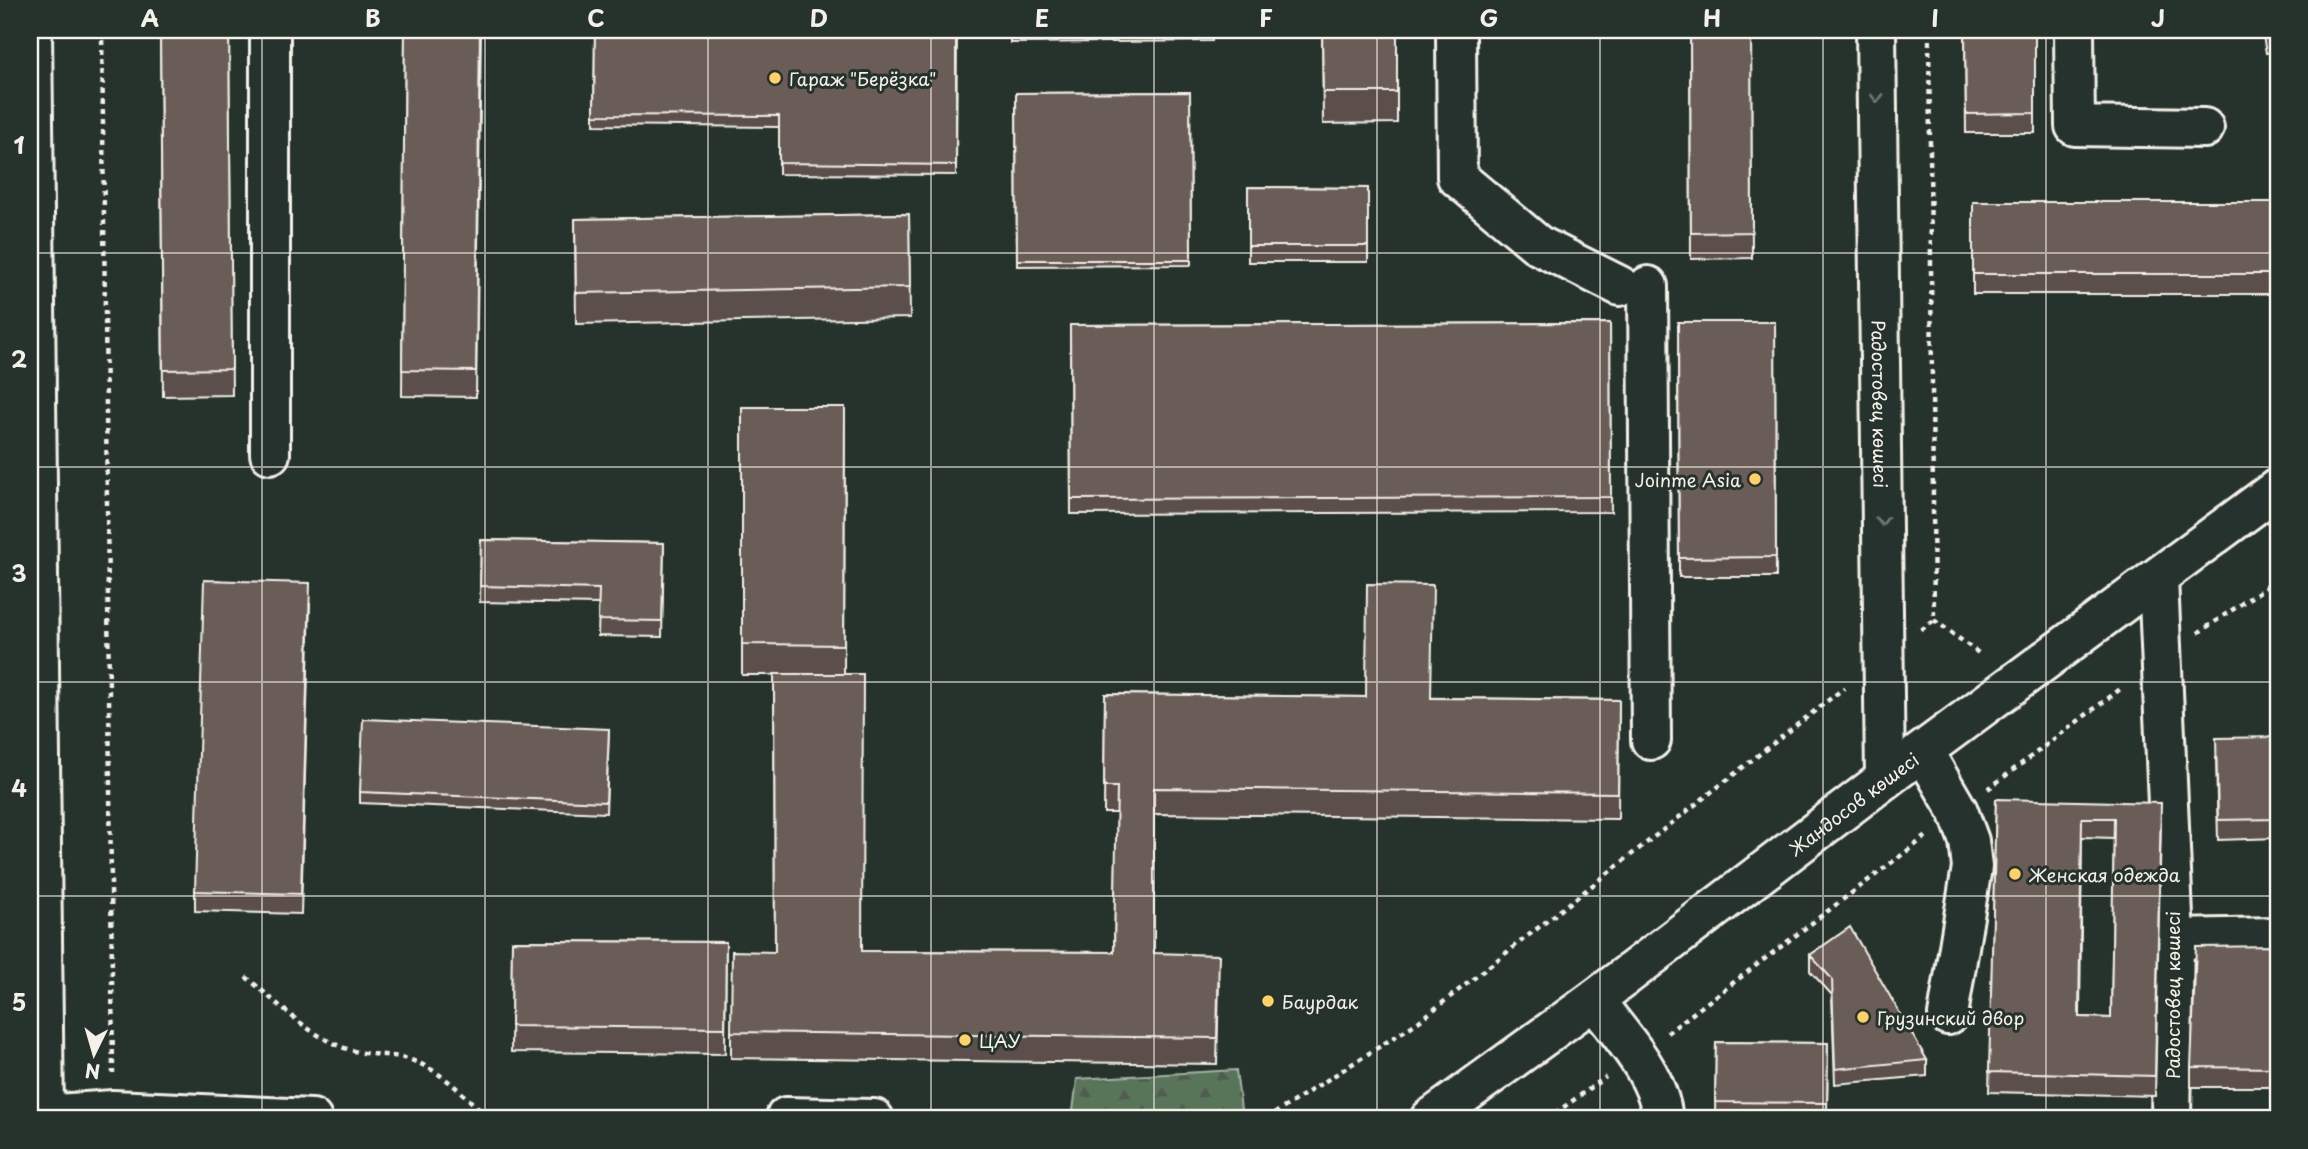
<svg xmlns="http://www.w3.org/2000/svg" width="2308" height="1149" font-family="'Playpen Sans',sans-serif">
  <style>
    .forest { fill: url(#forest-firs); stroke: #a6b2a1; stroke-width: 2 }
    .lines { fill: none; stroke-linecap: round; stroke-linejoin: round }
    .minor-casing { stroke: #f4f1e8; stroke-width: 44 }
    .major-casing { stroke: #f4f1e8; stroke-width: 44 }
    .path { stroke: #f4f1e8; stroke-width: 4.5; stroke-dasharray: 5 5; stroke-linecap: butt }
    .minor { stroke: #26332d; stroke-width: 38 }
    .major { stroke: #26332d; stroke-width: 38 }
    .wall { fill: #5b504c; stroke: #f4f1e8; stroke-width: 2; fill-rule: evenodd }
    .building { fill: #6a5d58; stroke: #f4f1e8; stroke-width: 2; fill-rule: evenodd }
    .oneway { stroke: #6e766e }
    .grid { fill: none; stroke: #f4f1e8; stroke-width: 2; stroke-opacity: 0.55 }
    .poi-dot { fill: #ffd166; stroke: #26332d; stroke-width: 2.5 }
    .labels { text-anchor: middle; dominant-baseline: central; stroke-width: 6; stroke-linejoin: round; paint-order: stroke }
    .poi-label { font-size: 18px; fill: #f4f1e8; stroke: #26332d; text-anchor: start }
    .street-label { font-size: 18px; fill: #f4f1e8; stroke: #26332d }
    .neatline { fill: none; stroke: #f4f1e8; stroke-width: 2.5 }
    .grid-label { font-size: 23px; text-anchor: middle; font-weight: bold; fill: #f4f1e8 }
  </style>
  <defs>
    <pattern id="forest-firs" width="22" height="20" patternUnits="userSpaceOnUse" patternTransform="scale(1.75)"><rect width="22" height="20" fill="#59745a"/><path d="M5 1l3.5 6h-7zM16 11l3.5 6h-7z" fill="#505c4f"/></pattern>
  </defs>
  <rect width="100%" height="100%" fill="#26332d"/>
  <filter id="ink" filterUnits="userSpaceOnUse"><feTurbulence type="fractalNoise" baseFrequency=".0143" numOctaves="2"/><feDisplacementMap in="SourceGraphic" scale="14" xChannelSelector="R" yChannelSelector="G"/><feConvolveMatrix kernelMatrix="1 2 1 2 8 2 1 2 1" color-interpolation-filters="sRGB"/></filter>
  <g filter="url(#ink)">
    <path class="forest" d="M1236,1070L1242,1117L1238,1119H1072L1077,1079Z"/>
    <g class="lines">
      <defs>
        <g id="minor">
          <path d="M32,30L44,1119"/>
          <path d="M270,30V454"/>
          <path d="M1456,30L1457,177L1538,245L1620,286"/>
          <path id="s1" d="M1876,30L1885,779"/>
          <path d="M2074,30L2075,126L2204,128"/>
          <path d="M1648,286L1651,740"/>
          <path d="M2158,578L2174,939L2171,1119"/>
          <path d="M1923,751L1958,811L1969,841L1972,867L1948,1015"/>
          <path d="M2174,939L2278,937"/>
          <path d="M1594,1000C1621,1036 1658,1073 1663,1119"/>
          <path d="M44,1115L113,1110L312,1119"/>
          <path d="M786,1117L874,1119"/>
        </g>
        <g id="major">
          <path id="s2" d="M1430,1119L1594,1000L1885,779L2278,488"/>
        </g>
      </defs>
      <use href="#minor" class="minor-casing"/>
      <use href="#major" class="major-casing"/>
      <g class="path">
        <path d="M102,30L113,1073"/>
        <path d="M1929,30L1934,620"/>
        <path d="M1934,620L1980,654"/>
        <path d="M1921,630L1934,620"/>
        <path d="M2198,633L2278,579"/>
        <path d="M1988,789L2123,687"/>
        <path d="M246,977C277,1002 311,1039 351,1050C366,1055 383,1054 399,1057C434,1064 457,1088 482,1112"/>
        <path d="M1667,1033L1928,835"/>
        <path d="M1266,1119L1418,1022L1844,688"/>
        <path d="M1547,1119L1606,1077"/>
      </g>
      <use href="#minor" class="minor"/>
      <use href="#major" class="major"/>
    </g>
    <g class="wall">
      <path d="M160,30H229L232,395L163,396Z"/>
      <path d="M405,30H481L476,397L402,396Z"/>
      <path d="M595,30H957L956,175L779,174V127L594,125Z"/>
      <path d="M1010,30H1212V41L1010,43Z"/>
      <path d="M1322,30H1397V123L1323,124Z"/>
      <path d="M1690,30H1751L1752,258L1691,259Z"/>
      <path d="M1965,30H2035V133H1966Z"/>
      <path d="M2262,30H2278V51L2266,53Z"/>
      <path d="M1190,92L1191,265L1017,266L1016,93Z"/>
      <path d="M1248,187L1368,188V262H1248Z"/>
      <rect x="1973" y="202" width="305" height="92"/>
      <path d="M909,214L910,318L576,324L575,219Z"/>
      <path d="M1678,322H1775L1776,577H1679Z"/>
      <path d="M1610,323L1611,512L1071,514L1070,325Z"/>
      <path d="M742,407H845L844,674L862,951L1114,952L1117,813H1104L1105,694L1619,700L1618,819L1154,814V953L1219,981L1217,1064L731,1058V1032L775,952L774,675H742Z"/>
      <path d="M481,540L664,543L662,637L598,636L599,604L480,602Z"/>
      <path d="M310,603L301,914L195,911V891Z"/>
      <path d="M609,729L606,813L360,803V792Z"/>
      <path d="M2278,737V838L2218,840L2216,758Z"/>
      <path d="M1996,799L2161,823L2155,1096L1989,1092ZM2082,837L2114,838L2111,1018L2080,1017Z"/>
      <path d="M512,941L726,942L725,1054L511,1052Z"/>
      <path d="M2278,946V1087H2191V1067Z"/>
      <path d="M1810,955L1927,1060V1076L1835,1084L1832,995L1810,971Z"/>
      <path d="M1716,1042L1828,1043L1827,1116L1715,1115Z"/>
    </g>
    <g class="building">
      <path d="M160,30H229L232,369L163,370Z"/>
      <path d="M405,30H480L476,371L402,370Z"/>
      <path d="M595,30H956V165L779,163V116L594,115Z"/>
      <path d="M1322,30H1397V92H1323Z"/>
      <path d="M1690,30H1751L1752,232L1691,233Z"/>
      <path d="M1965,30H2035V113L1966,114Z"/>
      <path d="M2265,30H2278V31L2266,33Z"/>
      <path d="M1190,92L1191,260H1017L1016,93Z"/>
      <path d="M1248,187L1368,188V246H1248Z"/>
      <rect x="1973" y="202" width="305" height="72"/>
      <path d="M909,214L910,287L576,293L575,219Z"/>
      <path d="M1678,322H1775L1776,557L1679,558Z"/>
      <path d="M1610,323L1611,497L1071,499L1070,325Z"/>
      <path d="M742,407H845L844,645L742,644Z"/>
      <path d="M481,540L664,543L662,621L598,620L599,589L480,586Z"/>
      <path d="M204,580L310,583L301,894L195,891Z"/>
      <path d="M1367,584L1433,585L1431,698L1619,700L1618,793L1154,788V953L1219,955L1217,1038L731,1032L732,951L775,952L774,674H863L862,951L1114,952L1117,787H1104L1105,694L1366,697Z"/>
      <path d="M363,719L609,729L606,802L360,792Z"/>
      <path d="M2278,737V819L2218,820L2216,738Z"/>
      <path d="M1996,799L2161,803L2155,1076L1989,1072ZM2082,818H2114L2111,1018L2079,1017Z"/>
      <path d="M1850,927L1927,1060L1835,1069L1832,979L1810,955Z"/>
      <path d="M512,941L726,942L725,1028L511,1026Z"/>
      <path d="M2278,946V1068L2191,1067L2196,947Z"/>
      <path d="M1716,1042L1828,1043L1827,1103L1715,1102Z"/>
      <path d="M1708,1115L2045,1119H1708Z"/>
    </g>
    <defs><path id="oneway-chevron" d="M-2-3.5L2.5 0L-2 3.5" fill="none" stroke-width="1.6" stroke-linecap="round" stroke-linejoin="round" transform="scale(1.75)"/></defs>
    <g class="oneway">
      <use href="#oneway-chevron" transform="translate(1877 98) rotate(89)"/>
      <use href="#oneway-chevron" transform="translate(1882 521) rotate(89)"/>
    </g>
  </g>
  <path class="grid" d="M262,30V1119M485,30V1119M708,30V1119M931,30V1119M1154,30V1119M1377,30V1119M1600,30V1119M1823,30V1119M2046,30V1119M30,253H2278M30,467H2278M30,682H2278M30,896H2278"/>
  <g class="poi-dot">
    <circle cx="775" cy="78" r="7"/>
    <circle cx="1755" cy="479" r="7"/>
    <circle cx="2015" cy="874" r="7"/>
    <circle cx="1268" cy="1001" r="7"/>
    <circle cx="1863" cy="1017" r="7"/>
    <circle cx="965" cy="1040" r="7"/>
  </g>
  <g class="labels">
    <g class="poi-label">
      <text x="789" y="78">Гараж "Берёзка"</text>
      <text x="1741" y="479" text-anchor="end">Joinme Asia</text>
      <text x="2029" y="874">Женская одежда</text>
      <text x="1282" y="1001">Баурдак</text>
      <text x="1877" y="1017">Грузинский двор</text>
      <text x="979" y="1040">ЦАУ</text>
    </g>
    <g class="street-label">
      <text stroke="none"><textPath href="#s1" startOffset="374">Радостовец көшесі</textPath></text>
      <text stroke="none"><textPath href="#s2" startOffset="528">Жандосов көшесі</textPath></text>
      <text transform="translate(2172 995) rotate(-90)">Радостовец көшесі</text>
    </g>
  </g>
  <rect width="2308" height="1149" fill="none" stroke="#26332d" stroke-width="77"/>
  <g transform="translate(94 1054) rotate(185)" stroke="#26332d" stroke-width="5" paint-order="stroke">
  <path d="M0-5L12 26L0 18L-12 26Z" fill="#f4f1e8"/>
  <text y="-10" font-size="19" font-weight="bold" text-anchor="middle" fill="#f4f1e8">N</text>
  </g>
  <rect x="38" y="38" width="2232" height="1072" class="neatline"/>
  <g class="grid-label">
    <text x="150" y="27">A</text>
    <text x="373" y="27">B</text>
    <text x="596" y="27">C</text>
    <text x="819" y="27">D</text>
    <text x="1042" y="27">E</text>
    <text x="1266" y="27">F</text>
    <text x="1489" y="27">G</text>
    <text x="1712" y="27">H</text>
    <text x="1935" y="27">I</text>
    <text x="2158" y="27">J</text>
    <text x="19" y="154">1</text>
    <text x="19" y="368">2</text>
    <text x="19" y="582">3</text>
    <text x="19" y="797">4</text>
    <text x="19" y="1011">5</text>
  </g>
</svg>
